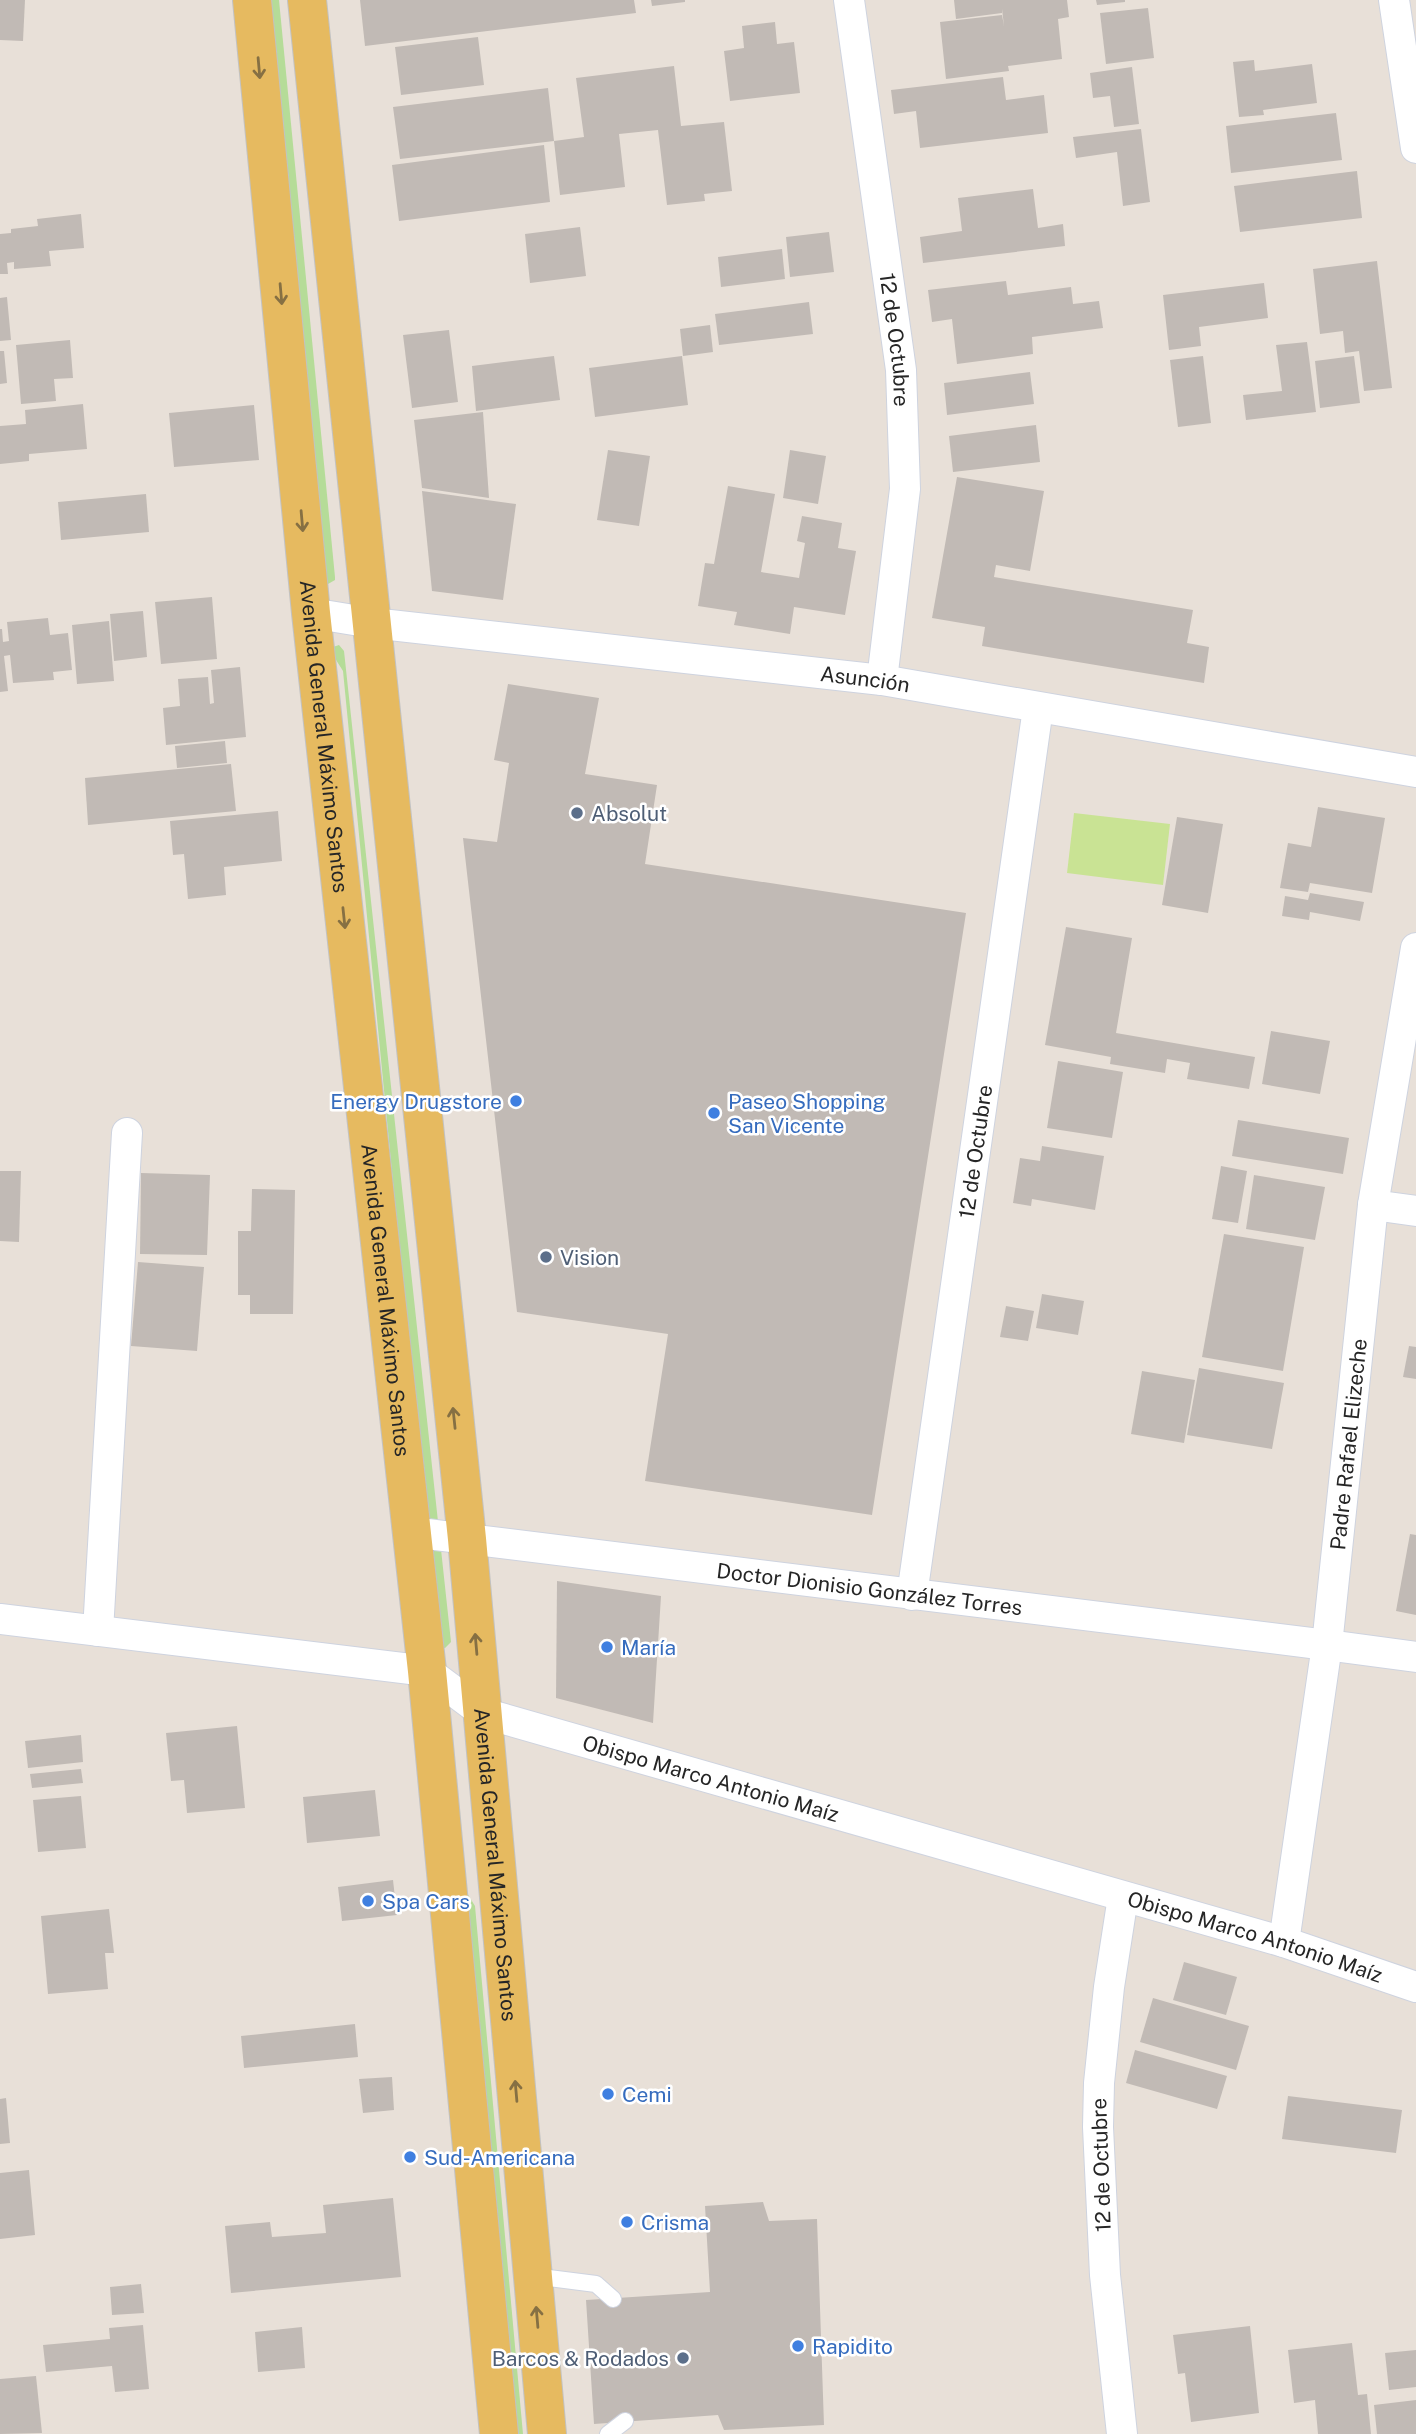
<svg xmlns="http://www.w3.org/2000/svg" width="1416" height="2434" font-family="'Public Sans',sans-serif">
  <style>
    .green { fill: #b5dc98 }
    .pitch { fill: #c9e394 }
    .building { fill: #c1bab5 }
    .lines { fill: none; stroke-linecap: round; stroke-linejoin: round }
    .lane-casing { stroke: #ced3df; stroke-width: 18 }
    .street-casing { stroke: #ced3df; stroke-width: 32 }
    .primary-casing { stroke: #c2c2c2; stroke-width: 40 }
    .lane { stroke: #fff; stroke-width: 16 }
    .street { stroke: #fff; stroke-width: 30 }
    .primary { stroke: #e6ba60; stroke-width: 38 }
    .oneway { stroke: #867043 }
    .service-dot { fill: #5c6f8a; stroke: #fff; stroke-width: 2.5 }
    .shop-dot { fill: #3f7fe0; stroke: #fff; stroke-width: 2.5 }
    .labels { text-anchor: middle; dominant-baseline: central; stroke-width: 5; stroke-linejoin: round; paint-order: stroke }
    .street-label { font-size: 21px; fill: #262626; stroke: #fff }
    .service-label { font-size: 21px; fill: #4e5e75; stroke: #fff; text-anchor: start }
    .shop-label { font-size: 21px; fill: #366cbe; stroke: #fff; text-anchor: start }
  </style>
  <rect width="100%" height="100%" fill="#e8e0d8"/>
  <g class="green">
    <path d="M265,0H279L335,577V580L328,584L325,582Z"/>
    <path d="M339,645L344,651L451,1642L445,1648H442L438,1642L343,671L331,652L333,647Z"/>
    <path d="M467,1893L475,1906L523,2434H509Z"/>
  </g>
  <path class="pitch" d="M1074,813L1170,824L1163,885L1067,873Z"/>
  <g class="building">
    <path d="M0,0H25L23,41L0,40Z"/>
    <path d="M360,0H634L636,13L365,46Z"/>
    <path d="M651,0H685V2L652,6Z"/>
    <path d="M954,0H1067L1069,17L1058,19L1062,59L1008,66L1009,71L946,79L940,22L1002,15L1004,26L1002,9V13L956,19Z"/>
    <path d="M1096,0H1125V2L1097,5Z"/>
    <path d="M1148,8L1154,58L1106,64L1100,13Z"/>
    <path d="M775,22L777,44L794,42L800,93L730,101L724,51L744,48L742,26Z"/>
    <path d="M478,37L484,85L401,95L395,47Z"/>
    <path d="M1254,60L1255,71L1312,64L1317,103L1263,110L1264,115L1239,117L1233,62Z"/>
    <path d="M674,66L681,126L724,122L732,191L704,194L705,201L667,205L658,130L619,134L625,187L560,195L554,141L400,159L393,107L548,88L554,141L584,137L576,78Z"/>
    <path d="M1132,67L1139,124L1114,127L1110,96L1093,98L1090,73Z"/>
    <path d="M1003,77L1006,100L1044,95L1048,133L920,148L916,111L894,114L891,90Z"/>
    <path d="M1336,113L1342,160L1231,173L1226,126Z"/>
    <path d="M1141,129L1150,202L1123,206L1117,152L1076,158L1073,137Z"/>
    <path d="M544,145L550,202L399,221L392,165Z"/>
    <path d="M1357,171L1362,218L1240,232L1234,186Z"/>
    <path d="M1033,189L1038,228L1063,224L1065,246L923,263L920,237L962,231L958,198Z"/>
    <path d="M81,214L84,248L49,251L51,266L14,269V262L7,263L8,274H0V234L11,233V229L38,226L37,219Z"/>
    <path d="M580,227L586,276L530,283L525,234Z"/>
    <path d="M829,232L834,272L790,277L786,237Z"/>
    <path d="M782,249L785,279L721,287L718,257Z"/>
    <path d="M1377,261L1392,388L1364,391L1359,351L1345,353L1343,331L1320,334L1313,269Z"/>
    <path d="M1006,281L1008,295L1071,287L1073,304L1099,301L1103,328L1032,337L1033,354L957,364L952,319L932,322L928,290Z"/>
    <path d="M1264,283L1268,318L1199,327L1201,346L1169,350L1163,295Z"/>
    <path d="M7,297L11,340L0,341V298Z"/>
    <path d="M809,302L813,334L719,345L715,314Z"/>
    <path d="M710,325L713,352L683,356L680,329Z"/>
    <path d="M449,330L458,402L412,408L403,335Z"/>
    <path d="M70,340L73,378L54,379L56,401L21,404L16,345Z"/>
    <path d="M1307,342L1316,412L1246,420L1243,395L1282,391L1276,345Z"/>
    <path d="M0,351H4L7,383L0,384Z"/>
    <path d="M554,356L560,400L476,411L472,366Z"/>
    <path d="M682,356L688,405L595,417L589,368Z"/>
    <path d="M1203,356L1211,423L1178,427L1170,360Z"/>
    <path d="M1354,356L1360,403L1320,408L1315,361Z"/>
    <path d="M1030,372L1034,404L947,415L944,383Z"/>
    <path d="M83,404L87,449L29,454V461L0,464V426L26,424L25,410Z"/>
    <path d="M254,405L259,460L174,467L169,413Z"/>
    <path d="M483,412L489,498L422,488L414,420Z"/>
    <path d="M1036,425L1040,462L953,472L949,436Z"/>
    <path d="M608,450L650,456L639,526L597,520Z"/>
    <path d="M790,450L826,456L818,504L783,498Z"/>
    <path d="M957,477L1044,491L1030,571L996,565L994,577L1193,610L1187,643L1209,647L1204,683L982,646L985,627L932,618Z"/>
    <path d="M728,486L775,494L761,572L799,578L805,543L797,541L802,516L842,523L838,548L856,551L845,615L794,607L790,634L734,625L737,612L698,606L705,563L714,564Z"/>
    <path d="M422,491L516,504L503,600L432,591Z"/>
    <path d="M146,494L149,532L61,540L58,502Z"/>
    <path d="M212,597L217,659L161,664L155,602Z"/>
    <path d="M143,611L147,657L114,661L110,614Z"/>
    <path d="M48,618L50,635L68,633L72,670L53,672L54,680L13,683L10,655L4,656L8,691L0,692V629H2L3,642L9,641L7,622Z"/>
    <path d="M109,621L114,681L77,684L72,625Z"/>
    <path d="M240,667L246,737L166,745L163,708L180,706L178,679L208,677L210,704L214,703L211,670Z"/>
    <path d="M508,684L599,698L585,774L657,785L645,864L966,913L872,1515L645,1481L668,1334L517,1312L463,838L497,842L509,763L494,760Z"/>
    <path d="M225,741L227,763L177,768L175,746Z"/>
    <path d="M231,764L236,811L88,825L85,778Z"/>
    <path d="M1318,807L1385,818L1372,893L1310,883L1308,892L1280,888L1288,843L1311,847Z"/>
    <path d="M278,811L282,861L224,867L226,895L188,899L184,854L173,855L170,821Z"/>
    <path d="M1177,817L1223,824L1208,913L1162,905Z"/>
    <path d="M1310,893L1364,902L1360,921L1310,912L1309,920L1282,916L1285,896L1308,900Z"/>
    <path d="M1066,927L1132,938L1116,1033L1255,1057L1249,1089L1187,1079L1190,1063L1167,1059L1165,1073L1110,1064L1111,1057L1045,1045Z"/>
    <path d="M1271,1031L1330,1041L1320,1094L1262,1084Z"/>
    <path d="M1058,1061L1123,1072L1112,1138L1047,1128Z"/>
    <path d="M1238,1120L1349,1138L1343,1174L1232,1156Z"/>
    <path d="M1042,1146L1104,1156L1095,1210L1032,1199L1031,1206L1013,1203L1020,1158L1040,1161Z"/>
    <path d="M1221,1166L1247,1171L1238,1223L1212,1219Z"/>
    <path d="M0,1171H21L19,1242L0,1241Z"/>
    <path d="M141,1173L210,1175L207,1255L140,1254Z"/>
    <path d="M1254,1175L1325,1187L1315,1240L1246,1229Z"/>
    <path d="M252,1189L295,1190L293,1314H250V1295H238V1231H251Z"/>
    <path d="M1224,1234L1304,1247L1283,1371L1202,1357Z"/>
    <path d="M138,1262L204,1267L197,1351L131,1346Z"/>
    <path d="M1042,1294L1084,1301L1078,1335L1036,1328Z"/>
    <path d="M1006,1306L1034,1311L1028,1341L1000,1337Z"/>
    <path d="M1409,1346L1416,1347V1379L1403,1377Z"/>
    <path d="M1199,1368L1284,1383L1272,1449L1187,1435Z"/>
    <path d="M1142,1371L1195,1380L1184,1443L1131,1434Z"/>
    <path d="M1410,1534L1416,1535V1615L1396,1611Z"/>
    <path d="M557,1581L661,1596L653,1723L556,1698Z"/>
    <path d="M237,1726L245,1808L187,1813L184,1780L171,1781L166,1733Z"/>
    <path d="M81,1735L83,1762L28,1768L25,1741Z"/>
    <path d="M81,1769L83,1783L32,1788L30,1774Z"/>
    <path d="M375,1790L380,1836L307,1843L303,1797Z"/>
    <path d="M81,1796L86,1848L38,1852L33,1800Z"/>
    <path d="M393,1880L397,1915L342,1921L338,1887Z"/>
    <path d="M109,1909L114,1953H105L108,1989L48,1994L41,1916Z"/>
    <path d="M1184,1962L1237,1977L1226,2015L1173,2000Z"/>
    <path d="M1153,1998L1249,2026L1236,2070L1140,2042Z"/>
    <path d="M355,2024L358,2057L244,2068L241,2036Z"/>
    <path d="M1135,2050L1227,2076L1217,2109L1126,2083Z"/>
    <path d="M392,2077L394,2110L363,2113L359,2079Z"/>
    <path d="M1288,2096L1402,2110L1396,2153L1282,2139Z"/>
    <path d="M6,2098L10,2143L0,2144V2099Z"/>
    <path d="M29,2170L35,2235L0,2239V2173Z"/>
    <path d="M393,2198L401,2277L231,2293L225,2226L270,2222L272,2237L326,2233L323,2205Z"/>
    <path d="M763,2202L769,2221L817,2219L824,2425L724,2430L718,2415L594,2424L586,2300L710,2292L705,2206Z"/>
    <path d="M141,2284L144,2313L112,2315L110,2287Z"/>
    <path d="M143,2325L149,2389L115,2392L112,2366L46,2372L43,2345L110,2339L109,2328Z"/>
    <path d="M1250,2326L1259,2413L1191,2422L1185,2373L1178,2374L1173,2335Z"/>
    <path d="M302,2327L305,2368L258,2372L255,2332Z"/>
    <path d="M1352,2343L1358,2395L1367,2394L1371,2434H1318L1315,2400L1294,2403L1288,2350Z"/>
    <path d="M1416,2350V2387L1389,2390L1385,2353Z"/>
    <path d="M36,2376L42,2433L0,2434V2379Z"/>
    <path d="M1416,2400V2434H1377L1374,2405Z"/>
  </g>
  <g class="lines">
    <defs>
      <g id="lane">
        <path d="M533,2276L596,2284L613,2299"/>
        <path d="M608,2434L625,2421"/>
      </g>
      <g id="street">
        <path id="s1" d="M849,0L901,370L905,489L882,680"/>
        <path d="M1394,0L1416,148"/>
        <path id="s2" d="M311,613L372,623L882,680L1416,772"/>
        <path d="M1373,1205L1416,1211"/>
        <path id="s3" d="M411,1532L1327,1645L1416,1657"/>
        <path id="s4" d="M912,1595L1038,708"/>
        <path id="s5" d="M0,1619L427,1671L483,1713L1284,1942L1416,1987"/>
        <path d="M98,1631L127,1133"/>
        <path id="s6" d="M1284,1942L1327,1645L1373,1205L1416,948"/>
        <path d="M1122,2434L1105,2275L1098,2127L1099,2083L1109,1987L1123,1897"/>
      </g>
      <g id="primary">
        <path id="s7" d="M252,0L311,613L427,1671L499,2434"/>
        <path id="s8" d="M307,0L467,1539L547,2434"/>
      </g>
    </defs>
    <use href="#lane" class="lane-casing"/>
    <use href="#street" class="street-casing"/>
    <use href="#primary" class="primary-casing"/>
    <use href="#lane" class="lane"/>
    <use href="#street" class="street"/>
    <use href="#primary" class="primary"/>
  </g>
  <defs><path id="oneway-shaft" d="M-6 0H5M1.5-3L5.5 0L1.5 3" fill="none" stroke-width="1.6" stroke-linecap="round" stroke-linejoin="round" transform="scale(1.75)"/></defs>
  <g class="oneway">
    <use href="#oneway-shaft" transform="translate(259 68) rotate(85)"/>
    <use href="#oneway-shaft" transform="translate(281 294) rotate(85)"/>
    <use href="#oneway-shaft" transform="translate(302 521) rotate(85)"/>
    <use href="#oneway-shaft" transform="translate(344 918) rotate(84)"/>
    <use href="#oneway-shaft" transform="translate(454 1418) rotate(-96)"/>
    <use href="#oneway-shaft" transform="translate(476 1644) rotate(-95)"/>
    <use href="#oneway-shaft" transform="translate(516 2091) rotate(-95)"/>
    <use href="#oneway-shaft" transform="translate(537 2317) rotate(-95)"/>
  </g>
  <g class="service-dot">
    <circle cx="577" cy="813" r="7"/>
    <circle cx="546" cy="1257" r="7"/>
    <circle cx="683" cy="2358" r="7"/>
  </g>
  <g class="shop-dot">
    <circle cx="516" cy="1101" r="7"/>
    <circle cx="714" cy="1113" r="7"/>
    <circle cx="607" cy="1647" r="7"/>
    <circle cx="368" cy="1901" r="7"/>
    <circle cx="608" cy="2094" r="7"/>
    <circle cx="410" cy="2157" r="7"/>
    <circle cx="627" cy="2222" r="7"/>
    <circle cx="798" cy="2346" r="7"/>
  </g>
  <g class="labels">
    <g class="street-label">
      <text stroke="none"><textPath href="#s1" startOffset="343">12 de Octubre</textPath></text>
      <text stroke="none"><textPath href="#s2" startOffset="558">Asunción</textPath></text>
      <text stroke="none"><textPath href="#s7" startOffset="740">Avenida General Máximo Santos</textPath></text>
      <text stroke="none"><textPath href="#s4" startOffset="448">12 de Octubre</textPath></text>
      <text stroke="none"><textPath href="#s7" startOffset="1307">Avenida General Máximo Santos</textPath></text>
      <text stroke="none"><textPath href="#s6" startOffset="502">Padre Rafael Elizeche</textPath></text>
      <text stroke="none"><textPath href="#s3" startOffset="462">Doctor Dionisio González Torres</textPath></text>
      <text stroke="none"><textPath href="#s5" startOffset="737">Obispo Marco Antonio Maíz</textPath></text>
      <text stroke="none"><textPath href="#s8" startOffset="1874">Avenida General Máximo Santos</textPath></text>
      <text stroke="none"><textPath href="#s5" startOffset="1304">Obispo Marco Antonio Maíz</textPath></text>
      <text transform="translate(1101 2165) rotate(-92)">12 de Octubre</text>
    </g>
    <g class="service-label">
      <text x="591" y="813">Absolut</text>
      <text x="560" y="1257">Vision</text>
      <text x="669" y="2358" text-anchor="end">Barcos &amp; Rodados</text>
    </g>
    <g class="shop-label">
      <text x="502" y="1101" text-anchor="end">Energy Drugstore</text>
      <text x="728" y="1101">Paseo Shopping<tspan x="728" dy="24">San Vicente</tspan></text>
      <text x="621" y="1647">María</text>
      <text x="382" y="1901">Spa Cars</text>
      <text x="622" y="2094">Cemi</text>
      <text x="424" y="2157">Sud-Americana</text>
      <text x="641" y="2222">Crisma</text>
      <text x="812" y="2346">Rapidito</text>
    </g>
  </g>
</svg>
